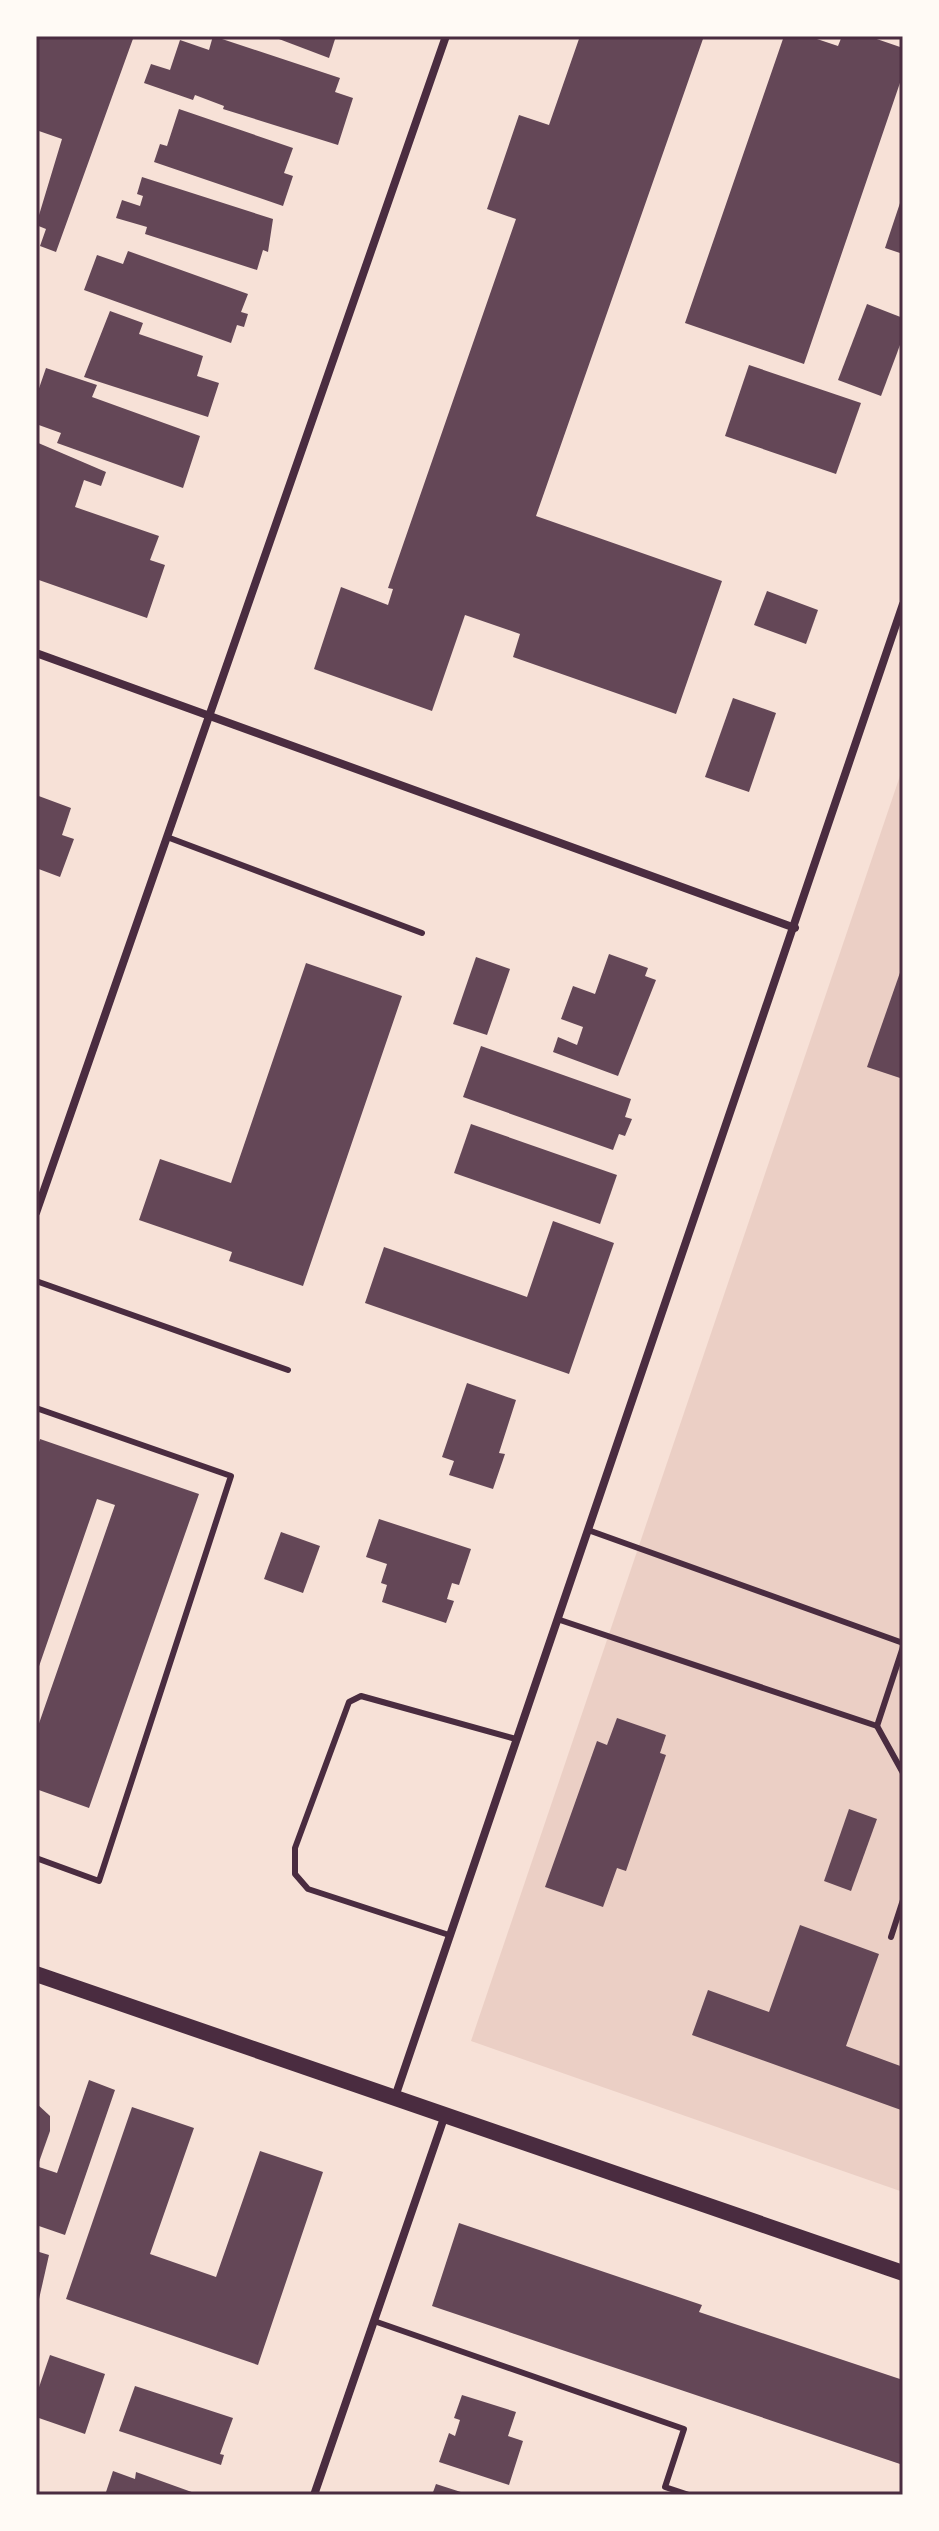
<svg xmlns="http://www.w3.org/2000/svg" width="939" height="2531" font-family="Raleway,sans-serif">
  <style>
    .green { fill: #ebcfc5 }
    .building { fill: #644757 }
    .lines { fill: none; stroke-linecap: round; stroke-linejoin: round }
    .service { stroke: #4a2c40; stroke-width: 6 }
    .minor { stroke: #4a2c40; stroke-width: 8 }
    .secondary { stroke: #4a2c40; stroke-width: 16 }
    .neatline { fill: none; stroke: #4a2c40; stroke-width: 3 }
  </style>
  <rect width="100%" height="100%" fill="#f7e1d7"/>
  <path class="green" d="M903,767V2192L471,2041Z"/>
  <g class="building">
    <path d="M36,36H134L56,252L40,246L46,229L36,225L62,139L36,130Z"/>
    <path d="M213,36L340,78L335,92L353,98L338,145L223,109L224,106L195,95L193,100L144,83L151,64L170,70L180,40L209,50Z"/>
    <path d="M271,36H336L329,58Z"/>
    <path d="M580,36H704L536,516L722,581L676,714L513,657L520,634L465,615L432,711L314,669L341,587L388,605L393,589L388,588L516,219L487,209L519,115L549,125Z"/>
    <path d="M784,36H808L838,46L842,36H868L903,48V74L804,364L685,323Z"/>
    <path d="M179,109L293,148L284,173L293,176L283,206L154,162L160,144L167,146Z"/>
    <path d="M142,177L273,219L268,252L263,250L257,270L145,234L147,227L116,218L122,200L140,206L143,196L137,194Z"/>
    <path d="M902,197H903V254L885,248Z"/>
    <path d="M128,251L248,294L241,312L248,314L244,327L237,325L231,343L84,290L97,255L123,264Z"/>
    <path d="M867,304L903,318V337L881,396L838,380Z"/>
    <path d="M110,311L143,323L139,334L203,356L197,376L219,383L208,417L84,377Z"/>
    <path d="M749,365L861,403L836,474L725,436Z"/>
    <path d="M46,368L97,385L92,397L200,436L183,488L57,443L61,433L36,424V397Z"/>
    <path d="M36,442L106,472L101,486L84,480L75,507L159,536L150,560L165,565L147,618L36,579Z"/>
    <path d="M767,591L818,610L806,644L754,625Z"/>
    <path d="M733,698L776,713L749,792L705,777Z"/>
    <path d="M36,795L71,808L62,835L74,839L60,877L36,868Z"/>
    <path d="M609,954L648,968L645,976L656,980L618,1076L553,1052L558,1037L577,1045L583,1027L561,1019L573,986L595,994Z"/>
    <path d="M476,957L510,969L487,1035L453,1024Z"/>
    <path d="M306,963L402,996L303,1286L229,1261L232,1252L139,1220L160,1159L231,1183Z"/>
    <path d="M903,964V1079L867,1067Z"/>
    <path d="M481,1046L631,1099L625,1117L632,1119L625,1136L619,1134L613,1150L463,1097Z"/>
    <path d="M471,1124L617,1175L600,1224L454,1173Z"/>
    <path d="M553,1221L614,1243L569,1374L365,1303L384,1247L527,1297Z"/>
    <path d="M467,1383L516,1400L499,1453L505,1454L493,1489L449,1475L454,1461L442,1457Z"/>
    <path d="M40,1439L199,1494L89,1808L36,1789V1732L115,1505L97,1499L36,1675V1451Z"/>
    <path d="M379,1519L471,1549L459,1585L452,1583L447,1599L454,1601L446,1623L382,1602L387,1585L381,1583L387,1564L366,1557Z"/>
    <path d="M281,1532L320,1546L303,1593L264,1579Z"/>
    <path d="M617,1718L666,1735L660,1753L666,1755L626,1871L617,1868L603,1907L545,1887L597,1741L607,1745Z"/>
    <path d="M849,1809L877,1819L851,1891L824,1881Z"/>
    <path d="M800,1925L879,1954L846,2046L903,2067L901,2110L692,2035L708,1990L769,2012Z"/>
    <path d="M89,2080L115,2090L65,2235L36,2225V2166L57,2173Z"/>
    <path d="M36,2103L50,2116V2131L39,2162L36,2161Z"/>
    <path d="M132,2107L194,2128L150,2254L216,2277L260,2151L323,2172L258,2365L66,2299Z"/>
    <path d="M459,2223L702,2305L699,2312L903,2380V2465L432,2306Z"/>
    <path d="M36,2251L49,2255L39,2299L36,2297Z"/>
    <path d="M50,2355L105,2374L85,2434L36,2417V2396Z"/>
    <path d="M135,2386L233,2418L220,2454L224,2455L221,2465L119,2431Z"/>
    <path d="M462,2395L516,2412L508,2436L523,2441L509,2485L439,2462L449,2433L455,2436L460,2420L454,2418Z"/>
    <path d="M113,2471L135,2479L136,2472L200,2495H105Z"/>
    <path d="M436,2484L467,2494V2495H432Z"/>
  </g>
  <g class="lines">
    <g class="service">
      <path d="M167,837L422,933"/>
      <path d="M36,1281L288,1370"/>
      <path d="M36,1408L231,1476L99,1881L36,1858"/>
      <path d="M588,1530L903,1643"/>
      <path d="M557,1619L877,1726L903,1647"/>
      <path d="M877,1726L903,1773"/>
      <path d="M449,1935L308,1889L295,1874V1848L349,1702L361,1696L516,1739"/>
      <path d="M891,1937L903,1900"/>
      <path d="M374,2321L684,2429L665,2487L689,2495"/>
    </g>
    <g class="minor">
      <path d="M36,653L795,928"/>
      <path d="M36,1213L446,36"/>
      <path d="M395,2097L903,604"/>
      <path d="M314,2495L445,2115"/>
    </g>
    <path class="secondary" d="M36,1974L903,2273"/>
  </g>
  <rect width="939" height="2531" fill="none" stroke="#fffaf5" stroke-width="76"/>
  <rect x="38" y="38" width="863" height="2455" class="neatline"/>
</svg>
